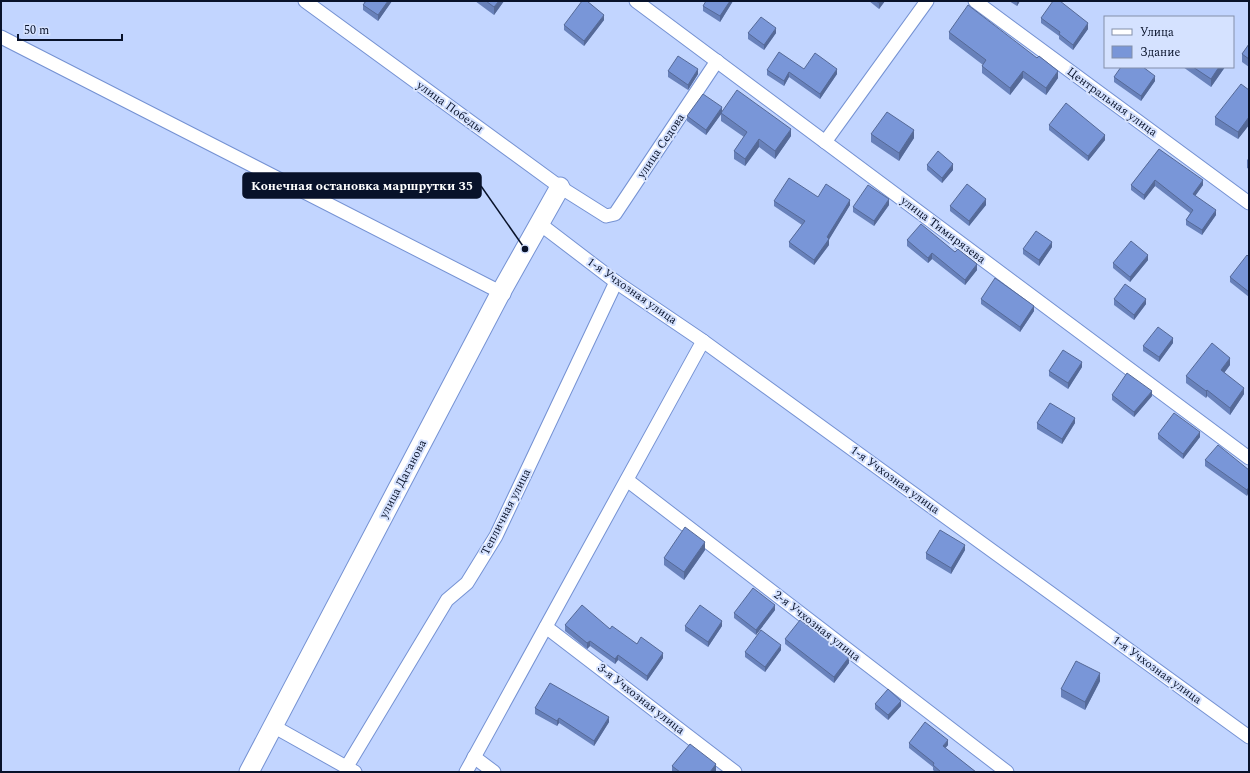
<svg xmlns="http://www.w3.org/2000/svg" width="1250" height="773" font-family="Spectral,serif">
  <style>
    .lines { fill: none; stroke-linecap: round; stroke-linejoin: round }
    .minor-casing { stroke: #7592d3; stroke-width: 15 }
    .secondary-casing { stroke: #7592d3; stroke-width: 21 }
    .minor { stroke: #fff; stroke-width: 13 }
    .secondary { stroke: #fff; stroke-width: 19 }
    .wall { fill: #6881ba }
    .shaded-wall { fill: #556997 }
    .building { fill: #7996d8; stroke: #556997 }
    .labels { text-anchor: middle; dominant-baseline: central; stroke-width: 4; stroke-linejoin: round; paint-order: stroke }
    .street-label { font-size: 12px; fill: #08122a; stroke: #d5e2ff }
    .leader { fill: none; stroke: #08122a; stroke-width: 1.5 }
    .callout-dot { fill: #08122a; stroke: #d5e2ff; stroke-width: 1.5 }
    .callout { fill: #08122a; stroke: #08122a; stroke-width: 1.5 }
    .callout-label { font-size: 13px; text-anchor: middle; font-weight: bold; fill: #fff }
  </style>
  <rect width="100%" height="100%" fill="#c2d5ff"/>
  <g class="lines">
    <defs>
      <g id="minor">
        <path d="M305,1L560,187L606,216L615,214L717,61"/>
        <path d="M636,1L1249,458"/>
        <path d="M975,1L1249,203"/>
        <path d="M1,37L504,294"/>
        <path d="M825,142L927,1"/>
        <path d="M540,224L616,282L703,341L1249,737"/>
        <path d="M627,480L1007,772"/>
        <path d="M546,627L735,772"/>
        <path d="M273,726L355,772"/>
        <path d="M474,757L494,772"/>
        <path d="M346,768L447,600L467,583L496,536L616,282"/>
        <path d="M466,772L703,341"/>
      </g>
      <path id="secondary" d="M249,772L501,292L560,187"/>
    </defs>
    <use href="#minor" class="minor-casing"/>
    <use href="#secondary" class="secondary-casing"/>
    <use href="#minor" class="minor"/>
    <use href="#secondary" class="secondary"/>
  </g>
  <g class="wall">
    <path d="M362,1H392L378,21L363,10V5L365,3Z"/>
    <path d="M475,1H504L494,15Z"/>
    <path d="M733,1L720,22L703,11V6Z"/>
    <path d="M869,1H885L879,9Z"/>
    <path d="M1009,1H1020L1017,6Z"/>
    <path d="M1041,18L1088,29L1073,50L1059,39V36L1041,23Z"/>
    <path d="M604,20L584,46L564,30V25Z"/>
    <path d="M949,32L1058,78L1046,95L1023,78L1010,95L982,73V66L983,65L949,39Z"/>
    <path d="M748,33H776L764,50L748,39Z"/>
    <path d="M1249,44V67L1242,62V54Z"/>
    <path d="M1183,67H1225L1211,87Z"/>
    <path d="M804,69L837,74L820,99L789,77L784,86L767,75V70Z"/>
    <path d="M668,71L698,74L688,90L668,77Z"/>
    <path d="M1114,77L1155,81L1141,101L1114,82Z"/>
    <path d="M1249,90V125L1238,139L1215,125V117Z"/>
    <path d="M722,112L791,136L775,159L759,147L745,166L734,159V151L744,137L721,121V114L706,135L687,121V116Z"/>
    <path d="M1049,125L1105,140L1088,161L1049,130Z"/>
    <path d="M871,134L914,138L899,161L871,142Z"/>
    <path d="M1159,149L1203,185L1195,196L1216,215L1202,235L1186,225V220L1190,213L1155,186L1144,200L1131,190V185Z"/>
    <path d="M1249,158V169L1247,168V160Z"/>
    <path d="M927,165L953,170L942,183L927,170Z"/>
    <path d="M818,197L850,205L829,239V245L814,265L789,247V242L802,225L774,206V201Z"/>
    <path d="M889,205L874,226L853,212V207Z"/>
    <path d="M986,205L969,226L950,211V206Z"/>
    <path d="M907,240L955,252L977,270L965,285L932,259L928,263L907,246Z"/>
    <path d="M1052,247L1039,266L1023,254V249Z"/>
    <path d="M1249,257V297L1230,282V277Z"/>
    <path d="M1148,260L1130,282L1113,268V263Z"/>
    <path d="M981,299L1034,311L1020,332L981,304Z"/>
    <path d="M1114,299L1146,304L1134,320L1114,305Z"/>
    <path d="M1173,343L1159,362L1143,351V346Z"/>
    <path d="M1230,365L1224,373L1244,394L1230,415L1207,396L1206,398L1186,383V376Z"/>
    <path d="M1082,367L1068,389L1049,376V371Z"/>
    <path d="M1112,395L1152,396L1134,417L1112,400Z"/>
    <path d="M1037,423H1075L1062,444L1037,429Z"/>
    <path d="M1158,434L1200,437L1183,459L1158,439Z"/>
    <path d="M1205,460L1249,470L1247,496L1205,466Z"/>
    <path d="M705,550L684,580L664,565V558Z"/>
    <path d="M965,550L951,574L926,559V553Z"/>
    <path d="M775,610L756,635L734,618V613Z"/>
    <path d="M565,625L610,629L663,658L647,681L618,660L615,664L590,646L587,649L565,631Z"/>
    <path d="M685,626H722L708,647L685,631Z"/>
    <path d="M785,639L849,663L834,683L785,644Z"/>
    <path d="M781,650L765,672L745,657V652Z"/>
    <path d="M1100,681L1085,710L1061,697V689Z"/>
    <path d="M875,704L901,706L888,720L875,709Z"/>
    <path d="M535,708L609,722L594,746L559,723L557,726L535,714Z"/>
    <path d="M909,743L948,745L945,748L976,772H935L933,770V767L909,748Z"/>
    <path d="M672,766L716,771L715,772H672Z"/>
  </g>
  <g class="shaded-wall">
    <path d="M388,1H392L378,21V15Z"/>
    <path d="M499,1H504L494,15V7Z"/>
    <path d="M730,1H733L720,22V16Z"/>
    <path d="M880,1H885L879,9V3Z"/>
    <path d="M1017,1H1020L1017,6Z"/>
    <path d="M604,15V20L584,46V41Z"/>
    <path d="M1088,23V29L1073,50V45Z"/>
    <path d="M776,28V33L764,50V45Z"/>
    <path d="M1219,67H1225L1211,87V79Z"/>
    <path d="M698,69V74L688,90V85Z"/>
    <path d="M837,69V74L820,99V94Z"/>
    <path d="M1023,71V78L1010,95V88Z"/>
    <path d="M1058,71V78L1046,95V88Z"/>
    <path d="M789,72V77L784,86V81Z"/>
    <path d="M1155,76V81L1141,101V96Z"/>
    <path d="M722,107V113L706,135V130Z"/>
    <path d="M1249,117V125L1238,139V132Z"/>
    <path d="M791,129V136L775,159V151Z"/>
    <path d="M914,130V138L899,161V153Z"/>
    <path d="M1105,135V140L1088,161V156Z"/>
    <path d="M759,139V147L745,166V159Z"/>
    <path d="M953,164V170L942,183V178Z"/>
    <path d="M1155,180V186L1144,200V195Z"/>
    <path d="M1203,180V185L1193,199V194Z"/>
    <path d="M889,199V205L874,226V221Z"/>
    <path d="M986,199V205L969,226V221Z"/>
    <path d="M850,200V205L827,243V237Z"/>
    <path d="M1216,210V215L1202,235V230Z"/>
    <path d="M829,239V245L814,265V260Z"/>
    <path d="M1052,242V247L1039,266V260Z"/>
    <path d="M932,253V259L928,263V258Z"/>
    <path d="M1148,255V260L1130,282V277Z"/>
    <path d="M977,264V270L965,285V280Z"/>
    <path d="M1146,299V304L1134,320V315Z"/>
    <path d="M1034,306V311L1020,332V327Z"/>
    <path d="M1173,338V343L1159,362V357Z"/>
    <path d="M1230,358V365L1221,377V370Z"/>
    <path d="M1082,362V367L1068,389V383Z"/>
    <path d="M1244,388V394L1230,415V408Z"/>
    <path d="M1207,390V396L1206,398V391Z"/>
    <path d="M1152,391V396L1134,417V412Z"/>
    <path d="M1075,418V423L1062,444V439Z"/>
    <path d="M1200,432V437L1183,459V454Z"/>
    <path d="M1249,487V492L1247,496V490Z"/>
    <path d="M705,542V550L684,580V572Z"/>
    <path d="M965,545V550L951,574V568Z"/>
    <path d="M775,605V610L756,635V630Z"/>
    <path d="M722,621V626L708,647V642Z"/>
    <path d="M590,641V646L587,649V643Z"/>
    <path d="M781,645V650L765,672V667Z"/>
    <path d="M663,653V658L647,681V676Z"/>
    <path d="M618,655V660L615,664V659Z"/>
    <path d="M849,657V663L834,683V677Z"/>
    <path d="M1100,673V681L1085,710V702Z"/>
    <path d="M901,701V706L888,720V715Z"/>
    <path d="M609,717V722L594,746V741Z"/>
    <path d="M559,718V723L557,726V721Z"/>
    <path d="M948,740V745L943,751V746Z"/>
    <path d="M716,764V771L715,772H710Z"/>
  </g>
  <g class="building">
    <path d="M366,1H388L378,15L363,5Z"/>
    <path d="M486,1H499L494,7Z"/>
    <path d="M582,1H587L604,15L584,41L564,25Z"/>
    <path d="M706,1H730L720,16L703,6Z"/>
    <path d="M876,1H880L879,3Z"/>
    <path d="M1053,1H1060L1088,23L1073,45L1059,34L1060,32L1041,18Z"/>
    <path d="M968,5L1037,58L1039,56L1058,71L1046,88L1023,71L1010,88L982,66L986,60L949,32Z"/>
    <path d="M761,17L776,28L764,45L748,33Z"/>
    <path d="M1249,44V59L1242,54Z"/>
    <path d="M779,52L804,69L815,53L837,69L820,94L789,72L784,81L767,70Z"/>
    <path d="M678,56L698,69L688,85L668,71Z"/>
    <path d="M1121,67H1143L1155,76L1141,96L1114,77Z"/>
    <path d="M1193,67H1219L1211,79Z"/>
    <path d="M1241,84L1249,90V117L1238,132L1215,117Z"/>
    <path d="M737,90L791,129L775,151L759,139L745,159L734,151L747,132L721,113Z"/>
    <path d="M703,94L722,107L706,130L687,116Z"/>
    <path d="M1066,103L1105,135L1088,156L1049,125Z"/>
    <path d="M887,112L914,130L899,153L871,134Z"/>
    <path d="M1159,149L1203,180L1193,194L1216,210L1202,230L1186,220L1193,210L1155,180L1144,195L1131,185Z"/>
    <path d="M938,151L953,164L942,178L927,165Z"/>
    <path d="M789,178L818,197L826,184L850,200L827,237L829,239L814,260L789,242L805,221L774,201Z"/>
    <path d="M967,184L986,199L969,221L950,206Z"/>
    <path d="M868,185L889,199L874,221L853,207Z"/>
    <path d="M921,224L955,252L958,249L977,264L965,280L932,253L928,258L907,240Z"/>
    <path d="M1036,231L1052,242L1039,260L1023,249Z"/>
    <path d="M1131,241L1148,255L1130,277L1113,263Z"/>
    <path d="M1247,255L1249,257V292L1230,277Z"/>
    <path d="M995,278L1034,306L1020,327L981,299Z"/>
    <path d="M1125,284L1146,299L1134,315L1114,299Z"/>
    <path d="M1158,327L1173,338L1159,357L1143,346Z"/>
    <path d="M1212,343L1230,358L1221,370L1244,388L1230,408L1207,390L1206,391L1186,376Z"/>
    <path d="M1063,350L1082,362L1068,383L1049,371Z"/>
    <path d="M1127,373L1152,391L1134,412L1112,395Z"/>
    <path d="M1050,403L1075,418L1062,439L1037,423Z"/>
    <path d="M1174,413L1200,432L1183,454L1158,434Z"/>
    <path d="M1218,445L1249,470V487L1247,490L1205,460Z"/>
    <path d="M685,527L705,542L684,572L664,558Z"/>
    <path d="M940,530L965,545L951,568L926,553Z"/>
    <path d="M753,588L775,605L756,630L734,613Z"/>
    <path d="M582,605L610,629L612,626L637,644L641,637L663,653L647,676L618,655L615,659L590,641L587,643L565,625Z"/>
    <path d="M700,605L722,621L708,642L685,626Z"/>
    <path d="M800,620L849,657L834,677L785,639Z"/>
    <path d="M761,630L781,645L765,667L745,652Z"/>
    <path d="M1076,661L1100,673L1085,702L1061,689Z"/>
    <path d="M550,683L609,717L594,741L559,718L557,721L535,708Z"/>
    <path d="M888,689L901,701L888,715L875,704Z"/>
    <path d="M925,722L948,740L943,746L976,772H941L933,765L934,763L909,743Z"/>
    <path d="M690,744L716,764L710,772H680L672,766Z"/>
  </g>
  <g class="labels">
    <g class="street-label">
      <text transform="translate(1112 102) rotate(36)">Центральная улица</text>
      <text transform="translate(450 107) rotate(36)">улица Победы</text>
      <text transform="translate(661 146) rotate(-56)">улица Седова</text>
      <text transform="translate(943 230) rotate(37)">улица Тимирязева</text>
      <text transform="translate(632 291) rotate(35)">1-я Учхозная улица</text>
      <text transform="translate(403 479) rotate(-62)">улица Даганова</text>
      <text transform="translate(895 480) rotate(36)">1-я Учхозная улица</text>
      <text transform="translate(506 512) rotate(-63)">Тепличная улица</text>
      <text transform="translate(817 626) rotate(38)">2-я Учхозная улица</text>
      <text transform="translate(1157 670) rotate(36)">1-я Учхозная улица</text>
      <text transform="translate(641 699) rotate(38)">3-я Учхозная улица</text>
    </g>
  </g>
  <path class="leader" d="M525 249L481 186"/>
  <circle class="callout-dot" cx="525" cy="249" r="4"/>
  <rect class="callout" x="243" y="173" width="238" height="25" rx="4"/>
  <g class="callout-label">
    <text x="362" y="190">Конечная остановка маршрутки 35</text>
  </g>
  <rect width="1250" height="773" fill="none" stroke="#08122a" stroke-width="4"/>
  <rect x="1104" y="16" width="130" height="52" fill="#d5e2ff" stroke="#838faa"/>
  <rect x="1112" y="29" width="20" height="6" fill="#ffffff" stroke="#838faa"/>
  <text x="1140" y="36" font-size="12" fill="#08122a">Улица</text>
  <rect x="1112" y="46" width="20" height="12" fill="#7996d8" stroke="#838faa"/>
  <text x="1140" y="56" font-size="12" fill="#08122a">Здание</text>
  <path d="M18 34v6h104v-6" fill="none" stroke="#08122a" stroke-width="2"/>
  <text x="24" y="34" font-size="12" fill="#08122a" stroke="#d5e2ff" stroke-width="3" paint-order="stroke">50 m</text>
</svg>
